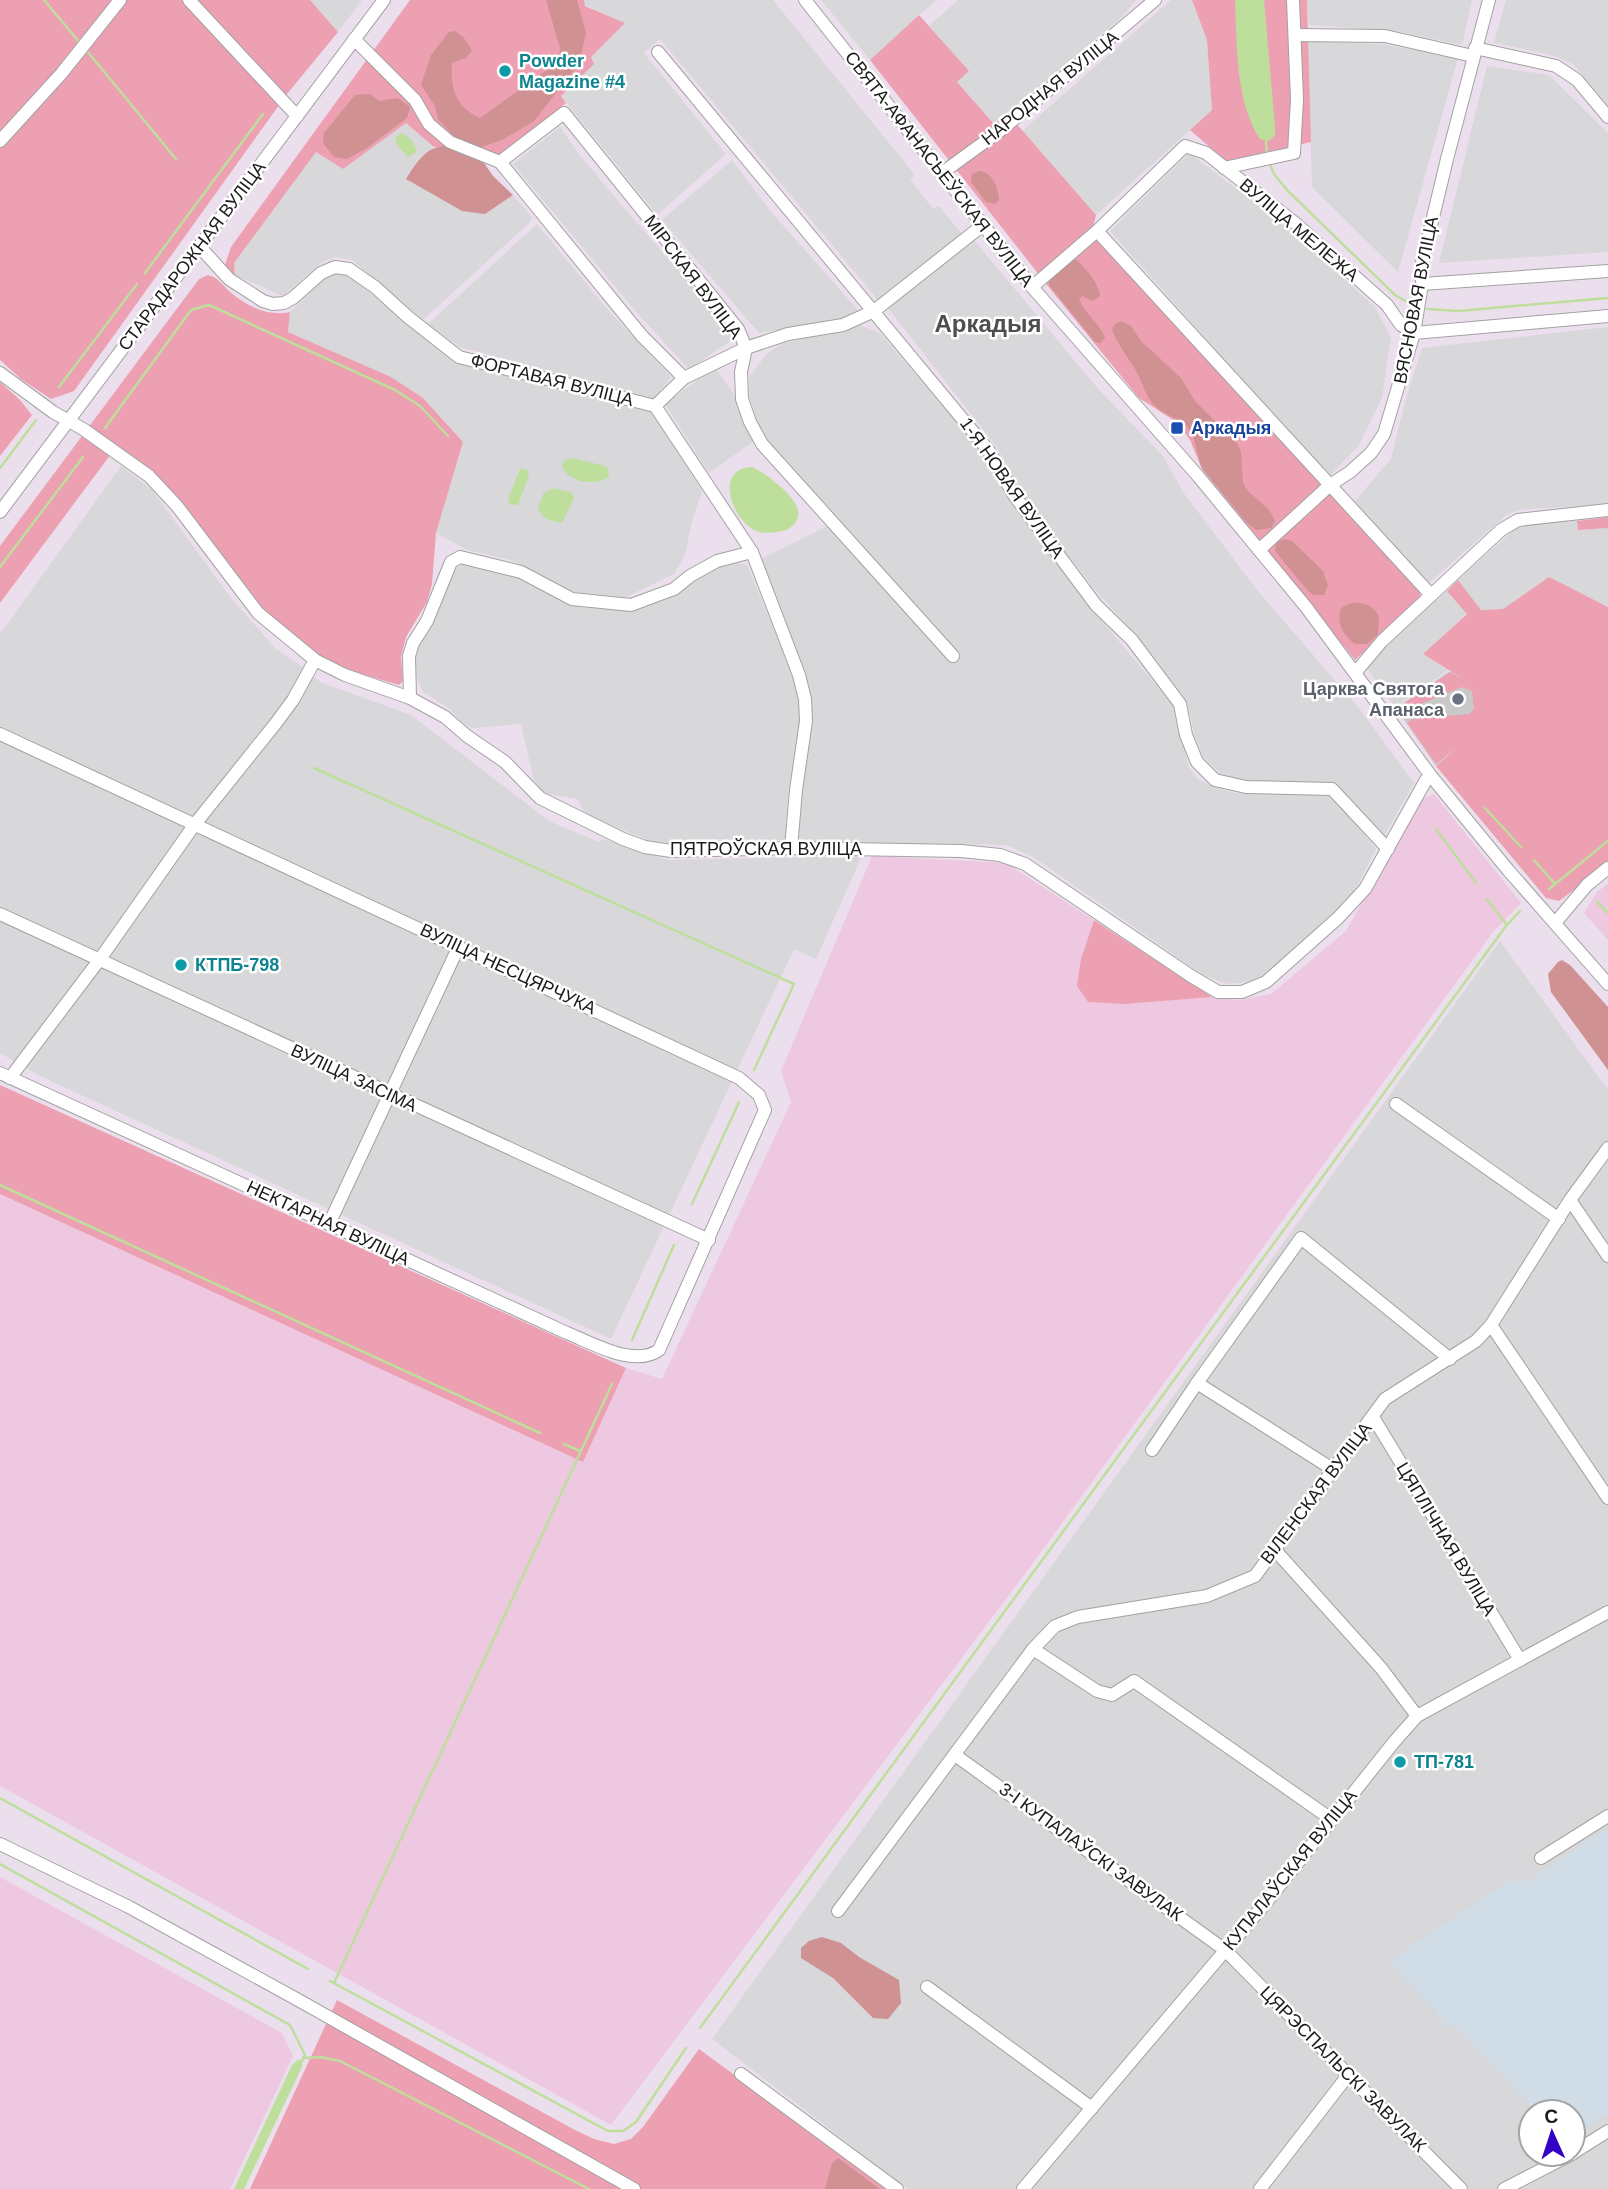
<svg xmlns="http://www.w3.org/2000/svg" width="1608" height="2189" font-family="Helvetica,sans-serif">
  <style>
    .residential { fill: #d8d7d9; fill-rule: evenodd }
    .industrial { fill: #d0dde7 }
    .religious { fill: #c9c9c9 }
    .farmland { fill: #eec8e1 }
    .grass { fill: #eca0b2 }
    .forest { fill: #d09193 }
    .water { fill: #bede9c }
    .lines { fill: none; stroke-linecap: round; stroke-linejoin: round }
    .stream { stroke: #bede9c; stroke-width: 2.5 }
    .minor-casing { stroke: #a2a2a2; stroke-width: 14 }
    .minor { stroke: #fff; stroke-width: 12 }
    .culture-dot { fill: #0f9aa8; stroke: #fff; stroke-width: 2.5 }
    .transit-dot { fill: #1a4fb4; stroke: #fff; stroke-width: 2.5 }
    .worship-dot { fill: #6b7280; stroke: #fff; stroke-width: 2.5 }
    .labels { text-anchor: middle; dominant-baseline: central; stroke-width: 5; stroke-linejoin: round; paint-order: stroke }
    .culture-label { font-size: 18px; font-weight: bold; fill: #0d838f; stroke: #fff; text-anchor: start }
    .street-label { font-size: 18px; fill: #1b1b1b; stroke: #fff }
    .transit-label { font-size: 18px; font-weight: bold; fill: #164399; stroke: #fff; text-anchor: start }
    .worship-label { font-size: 18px; font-weight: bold; fill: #5b616d; stroke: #fff; text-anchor: end }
    .district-label { font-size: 24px; font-weight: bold; fill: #4e4e4e; stroke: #fff }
  </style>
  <rect width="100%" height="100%" fill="#ecdfed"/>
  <g class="residential">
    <path d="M310,0H362L338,32Z"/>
    <path d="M584,0H773L915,175L910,179L933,209L939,206L962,234L878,300L660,39L644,53L726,154L657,215L561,96L593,64L590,57L624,23L585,5Z"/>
    <path d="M821,0H936L870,60Z"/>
    <path d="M958,0H1136L1121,18L994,124L957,82L969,71L929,26Z"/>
    <path d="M1171,0H1192L1207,40L1212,110L1096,215L1022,131Z"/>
    <path d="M1307,0H1472L1462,45L1397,31L1309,25Z"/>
    <path d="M1506,0H1608V105L1573,64L1552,55L1494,43Z"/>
    <path d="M1308,41L1382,44L1458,58L1398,272L1312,187Z"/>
    <path d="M1487,66L1549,75L1608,133V252L1439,263Z"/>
    <path d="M406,123L434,147L419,158L406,178L485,214L513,195L532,217L529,223L423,320L352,260L335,257L322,262L283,296L235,275L234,263L316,152L343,169Z"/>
    <path d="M560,127L579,154L624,208L736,337L689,369L638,314L513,164Z"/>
    <path d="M1189,153L1285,226L1375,307L1391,337L1382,398L1359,445L1329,477L1110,231Z"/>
    <path d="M732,160L772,213L858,310L843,319L759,333L662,220Z"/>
    <path d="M537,224L607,309L671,377L654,399L460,347L428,324Z"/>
    <path d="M973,239L1099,390L1163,456L1183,492L1257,590L1359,708L1414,783L1384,836L1332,782H1246L1222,775L1204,758L1194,733L1187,701L1152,654L1093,587L1020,493L997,447L887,307Z"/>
    <path d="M336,273L348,275L453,362L613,399L651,412L702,491L691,525L685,555L674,574L626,597L575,592L510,560L467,550L436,533L463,442L423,398L391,377L288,332L290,312L325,278Z"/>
    <path d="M859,325L880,333L987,458L1091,608L1176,709L1189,768L1198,779L1214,787L1234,793L1332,795L1376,849L1352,896L1265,974L1247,982L1228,984L1203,975L1033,857L1007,845L796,841L809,701L806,674L761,559L828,526L949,653L955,648L931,625L771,446L757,423L750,398L749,377L766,355L781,344Z"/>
    <path d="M1608,327V504L1518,510L1505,516L1429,583L1354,502L1391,459L1405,402L1422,348Z"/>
    <path d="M715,367L737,399L754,441L709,473L665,404Z"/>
    <path d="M121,466L152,490L231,598L276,649L307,670L320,682L411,715L549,821L599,842L602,839L668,860L862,856L816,959L794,949L611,1339L42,1077L0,1053V634Z"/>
    <path d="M1577,521L1578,530L1608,528V607L1549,577L1503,609L1481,610L1458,580L1516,528Z"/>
    <path d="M463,562L526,579L559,598L583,608L632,609L730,562L747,565L794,677L801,701L800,721L788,793L785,840L717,839L678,844L648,840L594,818L584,811L577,799L543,793L533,777L521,724L472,728L462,722L450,709L422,691L416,674L415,657L419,646L435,618L448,578Z"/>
    <path d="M1447,591L1467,613L1423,654L1448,670L1395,707L1367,668L1398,633Z"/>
    <path d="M1500,941L1608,1090V2189H908L712,2039ZM1531,2112H1573V2154H1531Z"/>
  </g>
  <path class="industrial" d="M1608,1827V2113L1573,2139V2112H1536L1457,2027L1449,2026L1388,1962L1508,1881H1528Z"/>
  <path class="religious" d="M1450,671L1467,680L1475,687L1481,700L1479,725L1436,766L1396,708Z"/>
  <g class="farmland">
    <path d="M1434,794L1521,903L1493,932L1030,1567L611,2125L0,1786V1194L583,1462L626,1368L662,1379L791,1102L781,1071L872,856L1006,863L1094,920L1081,959L1185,997H1212L1239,1000L1271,994L1346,931L1420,800Z"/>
    <path d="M1608,884V940L1584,913L1597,892Z"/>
    <path d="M0,1877L282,2033L293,2056L230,2189H0Z"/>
  </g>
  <g class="grass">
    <path d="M0,0H310L338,32L287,94L74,391L51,399L21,379L0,360Z"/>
    <path d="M410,0H584L585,6L625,23L591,57L594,64L561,96L566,103C549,116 502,162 481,160C464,158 452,146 434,147L406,123L343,169L316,152L234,263L235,275L225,265L231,247Z"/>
    <path d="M1192,0H1307L1311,142L1226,161L1190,130L1212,110L1207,40Z"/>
    <path d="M919,15L969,71L957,82L994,124L1007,113L1096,215L1092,232L1420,592V598L1355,660L1202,469L1190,440L1178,423L1139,398L1051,290L870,60Z"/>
    <path d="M208,275C217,277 222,284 229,291C246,306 268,317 290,312L288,332L391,377L423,398L463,442L436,533L432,584L427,602L406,637L401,657L403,681L399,685L341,668L299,644L265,614L156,476L117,446L0,603V546L199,279Z"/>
    <path d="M0,382L20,400L32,415L0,456Z"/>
    <path d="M1608,517V528L1578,530L1577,521Z"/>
    <path d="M1549,577L1608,607V864L1559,901L1546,898L1436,766L1456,748L1436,764L1407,723L1412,719L1469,714L1474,709L1472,691L1462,687L1398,713L1396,709L1450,672L1470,683L1423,654L1467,614L1447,591L1458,580L1481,610L1503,609Z"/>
    <path d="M1094,920L1212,997L1124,1004L1088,1002L1077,986L1081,959Z"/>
    <path d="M0,1085L626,1368L583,1462L0,1194Z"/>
    <path d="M337,2000L575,2130L594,2139L614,2144L631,2139L643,2127L699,2049L890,2189H250Z"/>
  </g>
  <g class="forest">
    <path d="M546,0H577L586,33L579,64L534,121L502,140L478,148L457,140L438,119L435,106L421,85L431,55L449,32L455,31L464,38L472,51L466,58L452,63C450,88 456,108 480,118L547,70L559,58L560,48Z"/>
    <path d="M370,94L379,101L398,98L410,107L407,118L367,148L347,159L334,157L323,143L324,133L355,95Z"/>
    <path d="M445,146L462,150L482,160L493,176L513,195L485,214L462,211L406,179C416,163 425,147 445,146Z"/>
    <path d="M979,171C993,172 998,187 999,200L995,204L986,202L971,182L972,174Z"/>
    <path d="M1070,260H1077C1087,271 1098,281 1100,296L1092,301L1082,296L1079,299C1085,314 1099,323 1105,337L1101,343L1095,342L1049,285L1050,278Z"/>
    <path d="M1121,321L1131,326L1141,341L1181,378L1195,401L1237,443L1241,452L1243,483L1248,491L1269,510L1275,521L1271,528L1256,530L1247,523L1203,470C1196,457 1197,439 1188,428C1180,418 1166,416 1156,407C1145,397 1144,385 1137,373C1129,358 1119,347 1112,330L1115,324Z"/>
    <path d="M1286,539L1292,541L1323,571L1328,585L1324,595H1314L1309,592L1275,551L1276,542Z"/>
    <path d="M1351,603C1364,602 1373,605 1379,617L1378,634L1367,644H1355C1343,635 1336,623 1341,608Z"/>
    <path d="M1562,960L1570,965L1608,1007V1070L1551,992L1548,974L1558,962Z"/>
    <path d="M822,1937L841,1943L859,1957L899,1980L901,2003L888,2019L873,2018L833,1978L801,1958V1948L809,1941Z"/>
    <path d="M838,2158L880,2189H825L832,2163Z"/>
  </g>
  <g class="water">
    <path d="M1235,0H1264L1275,126V135L1269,141L1260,139C1235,101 1237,44 1235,0Z"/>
    <path d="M401,133C409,136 416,143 416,152L408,157L396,144L395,139Z"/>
    <path d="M572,458L605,466L608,469L609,477C596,487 566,482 562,465L564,461Z"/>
    <path d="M752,467C766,473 796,496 798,511C800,520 793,526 787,530C778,532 768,534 759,532C734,525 711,469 752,467Z"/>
    <path d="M520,469L527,470L529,475L518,505L510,504L508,499Z"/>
    <path d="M554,488L572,493L574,498L562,523L546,519L538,510L543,494Z"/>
    <path d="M299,2059L302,2061V2067L244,2189H234L292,2065Z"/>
  </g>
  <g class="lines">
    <g class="stream">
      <path d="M44,0L80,43"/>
      <path d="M87,51L176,159"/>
      <path d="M1266,141L1267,155"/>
      <path d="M1269,162L1274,174L1288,191L1395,295L1414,306"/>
      <path d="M145,273L263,114"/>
      <path d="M1427,309L1458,311L1608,298"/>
      <path d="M59,387L137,284"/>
      <path d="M105,428L191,310L209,305L395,390L420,406L448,436"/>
      <path d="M0,468L36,420"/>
      <path d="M0,567L83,457"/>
      <path d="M314,768L794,984L754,1070"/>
      <path d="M1485,808L1521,847"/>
      <path d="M1436,829L1476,883"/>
      <path d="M1534,860L1555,884"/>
      <path d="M1549,889L1608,841"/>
      <path d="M1487,899L1506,924"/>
      <path d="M1597,902L1608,913"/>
      <path d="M0,1185L540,1433"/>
      <path d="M692,1204L739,1102"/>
      <path d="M632,1340L674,1245"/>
      <path d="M564,1444L580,1451"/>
      <path d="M0,1798L308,1969"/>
      <path d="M0,1864L290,2025L305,2055L301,2063"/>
      <path d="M330,1981L608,2131H623L636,2122L686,2048"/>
      <path d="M334,1983L612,1384"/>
      <path d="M700,2028L1506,926L1520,911"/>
      <path d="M303,2058L320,2057L340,2061L589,2189"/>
    </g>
    <defs>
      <g id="minor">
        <path d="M189,0L297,116"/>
        <path d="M805,0L1032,287L1198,476L1306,607L1431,776L1508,870L1608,984"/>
        <path d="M1295,35L1385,36L1473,56"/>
        <path d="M354,39L415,100L429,124L450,142L500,162L642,336L684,378"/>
        <path d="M1475,48L1556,66L1577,80L1608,117"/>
        <path d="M658,52L989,451L1014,495L1096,605L1132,640L1180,704L1186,735L1197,762L1215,780L1246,787L1332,789L1388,849"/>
        <path d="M0,141L61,74L120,0"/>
        <path d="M500,162L564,113L738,329L746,348L741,372L742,399L750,422L762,444L953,656"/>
        <path d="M1224,168L1294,153L1297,99L1293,0"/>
        <path d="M942,173L1001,130L1155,0"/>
        <path d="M1097,231L1431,595"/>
        <path d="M200,247L229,279L263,301L273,304L284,303L293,298L321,273L335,267L349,269L375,287L408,317L459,357L655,406L752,552L799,675L805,699L806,721L796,790L791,848"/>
        <path d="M1422,284L1608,271"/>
        <path d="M1032,287L1097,231L1185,146L1206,153L1295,223L1387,305L1401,325L1414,333L1608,316"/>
        <path d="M0,373L53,412L83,429L149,476L177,506L258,613L315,660L345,675L410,698L445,717L467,736L505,762L540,798L623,839L645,847L671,851L791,848L961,851L1000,855L1025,864L1191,976L1218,992H1242L1266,982L1338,918L1365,889L1426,780L1431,776"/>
        <path d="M655,406L684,378L746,348L788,334L843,325L874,311L983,225"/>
        <path d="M0,512L384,0"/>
        <path d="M1259,550L1330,485L1350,472L1371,453L1384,434L1414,333L1422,284V263L1447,159L1489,0"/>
        <path d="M1355,673L1382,641L1501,530L1518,520L1608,510"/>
        <path d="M410,698L409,656L413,643L427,621L451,562L460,557L521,572L572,599L631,605L674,589L690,576L717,561L752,552"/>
        <path d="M0,734L739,1078L759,1095L765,1110L659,1350C634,1368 592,1343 567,1333L0,1073"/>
        <path d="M0,914L709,1240"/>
        <path d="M1555,923L1587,885L1608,868"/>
        <path d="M10,1078L100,959L195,824L276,723L293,700L315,660"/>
        <path d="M1396,1104L1559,1219"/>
        <path d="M1570,1200L1608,1256"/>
        <path d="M329,1224L459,946"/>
        <path d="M1491,1325L1608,1498"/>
        <path d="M1197,1383L1334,1470"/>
        <path d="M1373,1417L1520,1660"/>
        <path d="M1152,1450L1197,1383L1301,1238L1450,1359"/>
        <path d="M1275,1550L1381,1668L1417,1716"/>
        <path d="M1033,1649L1097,1691L1112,1695L1134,1681L1331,1819"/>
        <path d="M955,1755L1225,1950L1461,2189"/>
        <path d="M0,1844L129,1907L300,2001L634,2189"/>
        <path d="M1541,1858L1608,1816"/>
        <path d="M838,1911L1033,1649L1055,1626L1078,1617L1207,1596L1255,1576L1385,1399L1476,1341L1491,1325L1570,1200L1608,1148"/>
        <path d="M927,1987L1092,2108"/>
        <path d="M741,2074L897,2189"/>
        <path d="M1573,2153L1608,2131"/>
        <path d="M1023,2189L1268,1900L1394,1742L1417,1716L1608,1612"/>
        <path d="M1260,2189L1349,2074"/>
        <path d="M1504,2189L1572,2154"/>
      </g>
    </defs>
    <use href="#minor" class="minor-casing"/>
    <use href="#minor" class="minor"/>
  </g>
  <g class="culture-dot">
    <circle cx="505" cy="71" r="7"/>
    <circle cx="181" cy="965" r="7"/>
    <circle cx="1400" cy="1762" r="7"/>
  </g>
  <rect class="transit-dot" x="1170" y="421" width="14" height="14" rx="3.5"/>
  <circle class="worship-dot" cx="1458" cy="699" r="7"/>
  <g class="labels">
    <g class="culture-label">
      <text x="519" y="61">Powder<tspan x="519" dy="21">Magazine #4</tspan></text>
      <text x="195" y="965">КТПБ-798</text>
      <text x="1414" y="1762">ТП-781</text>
    </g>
    <g class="street-label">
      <text transform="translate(1050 88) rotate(-39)">НАРОДНАЯ ВУЛІЦА</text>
      <text transform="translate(939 169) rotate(52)">СВЯТА-АФАНАСЬЕЎСКАЯ ВУЛІЦА</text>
      <text transform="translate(1299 230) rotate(40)">ВУЛІЦА МЕЛЕЖА</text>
      <text transform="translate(192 256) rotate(-53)">СТАРАДАРОЖНАЯ ВУЛІЦА</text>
      <text transform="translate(693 277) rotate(53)">МІРСКАЯ ВУЛІЦА</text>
      <text transform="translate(1416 300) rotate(-79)">ВЯСНОВАЯ ВУЛІЦА</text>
      <text transform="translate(552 380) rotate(14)">ФОРТАВАЯ ВУЛІЦА</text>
      <text transform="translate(1012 488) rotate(55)">1-Я НОВАЯ ВУЛІЦА</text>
      <text x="766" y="849">ПЯТРОЎСКАЯ ВУЛІЦА</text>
      <text transform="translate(508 969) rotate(25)">ВУЛІЦА НЕСЦЯРЧУКА</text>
      <text transform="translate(354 1078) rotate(25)">ВУЛІЦА ЗАСІМА</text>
      <text transform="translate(328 1223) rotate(25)">НЕКТАРНАЯ ВУЛІЦА</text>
      <text transform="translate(1316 1493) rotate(-53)">ВІЛЕНСКАЯ ВУЛІЦА</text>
      <text transform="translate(1446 1539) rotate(59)">ЦЯПЛІЧНАЯ ВУЛІЦА</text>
      <text transform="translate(1091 1852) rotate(36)">3-І КУПАЛАЎСКІ ЗАВУЛАК</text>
      <text transform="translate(1290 1870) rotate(-51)">КУПАЛАЎСКАЯ ВУЛІЦА</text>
      <text transform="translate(1343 2069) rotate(45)">ЦЯРЭСПАЛЬСКІ ЗАВУЛАК</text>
    </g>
    <g class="transit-label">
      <text x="1191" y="428">Аркадыя</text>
    </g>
    <g class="worship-label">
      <text x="1444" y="689">Царква Святога<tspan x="1444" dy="21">Апанаса</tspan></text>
    </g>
    <g class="district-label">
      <text x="988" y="323">Аркадыя</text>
    </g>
  </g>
  <g transform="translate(1552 2133) rotate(357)"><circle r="33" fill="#ffffff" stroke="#a4a4a4" stroke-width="2"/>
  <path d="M0-5L12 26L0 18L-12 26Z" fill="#3300c5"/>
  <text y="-10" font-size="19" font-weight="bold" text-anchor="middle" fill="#1b1b1b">С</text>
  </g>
</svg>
